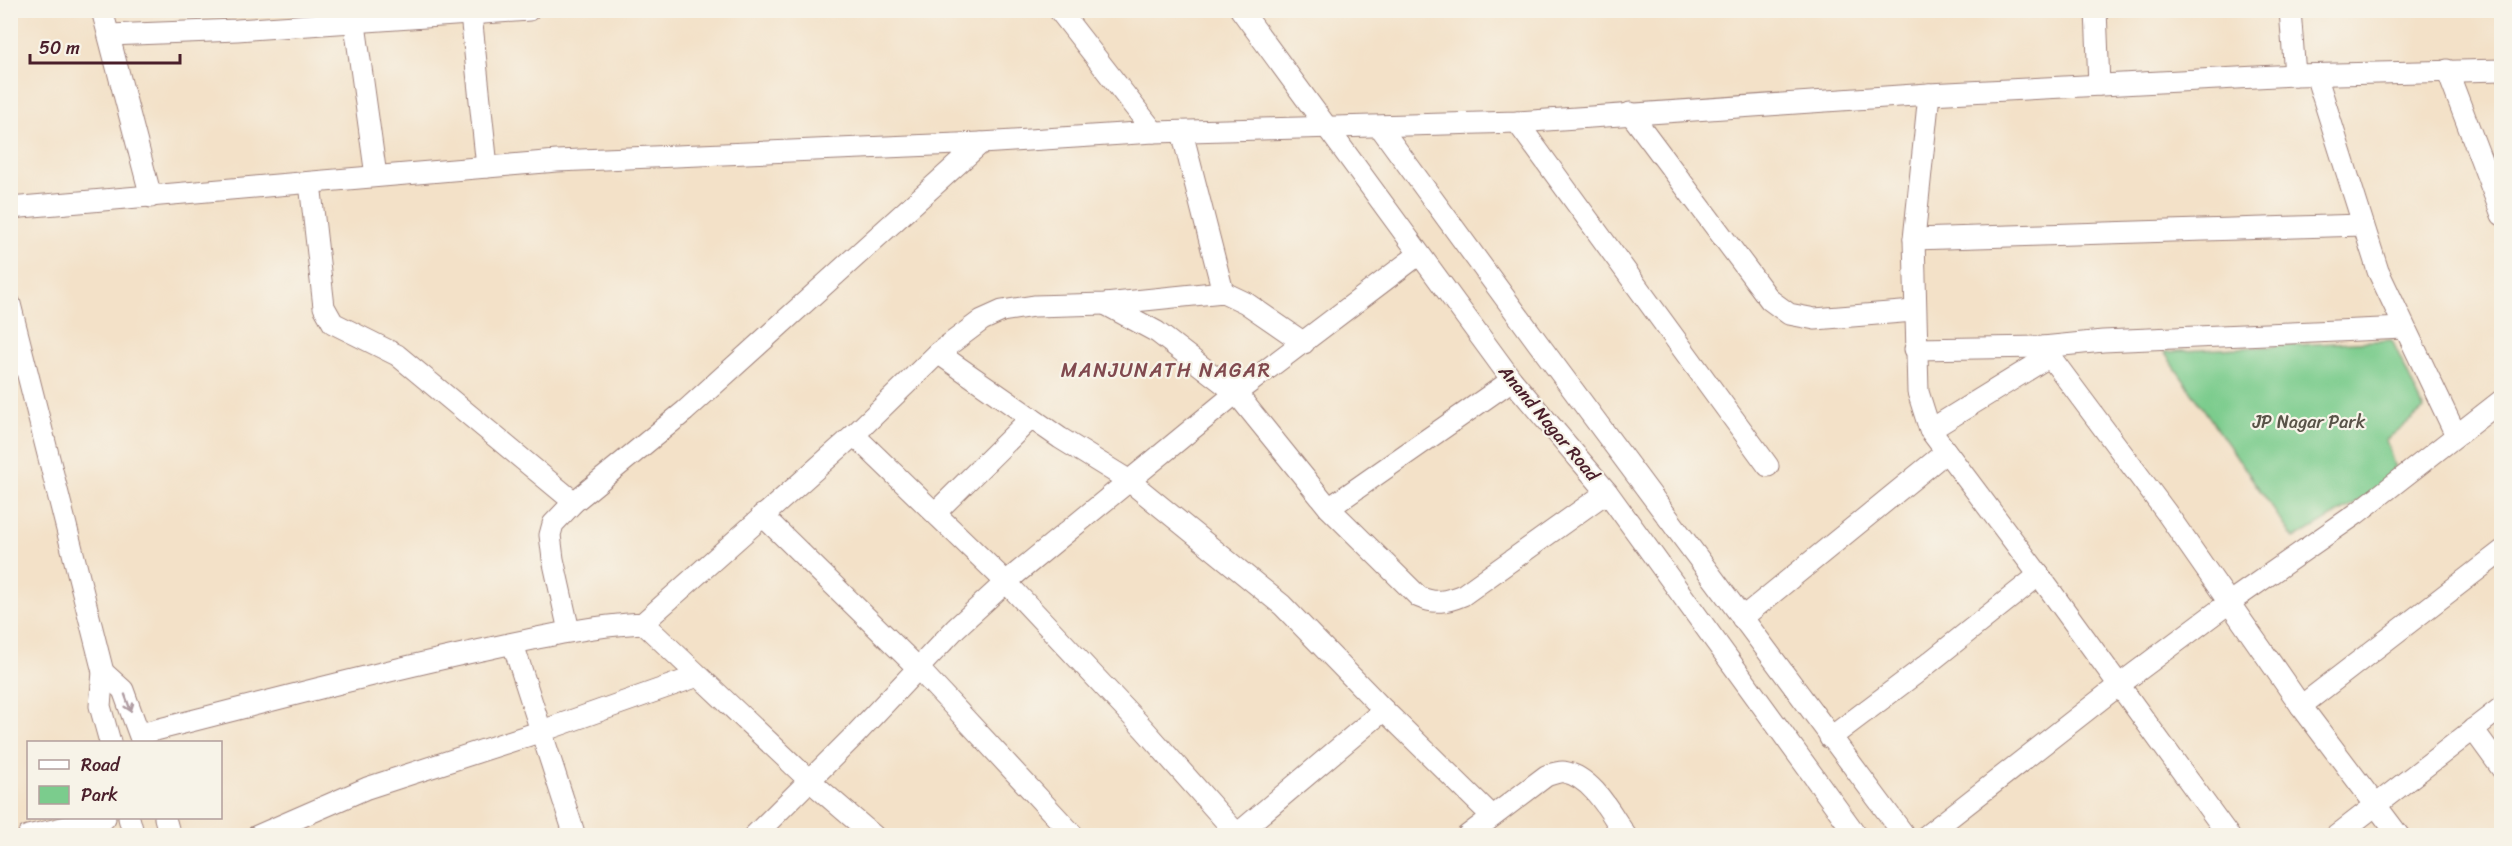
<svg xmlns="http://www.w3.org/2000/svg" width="2512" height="846" font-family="Sriracha,sans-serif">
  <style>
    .green { fill: #7bcc8d; stroke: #62765c; stroke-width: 1.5 }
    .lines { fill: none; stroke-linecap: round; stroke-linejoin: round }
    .minor-casing { stroke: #9e807a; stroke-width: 23 }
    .minor { stroke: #fff; stroke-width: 21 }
    .oneway { stroke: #ae9aa0 }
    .labels { text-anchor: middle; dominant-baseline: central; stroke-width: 4.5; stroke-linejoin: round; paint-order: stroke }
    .park-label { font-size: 18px; fill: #595348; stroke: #f7f3e8 }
    .street-label { font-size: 18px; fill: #4a1f2b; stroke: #f7f3e8 }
    .neighbourhood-label { font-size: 20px; letter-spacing: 1.5px; fill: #814a4f; stroke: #f7f3e8 }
  </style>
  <rect width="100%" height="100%" fill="#f7f3e8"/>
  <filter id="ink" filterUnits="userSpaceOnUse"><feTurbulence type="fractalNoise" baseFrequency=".0167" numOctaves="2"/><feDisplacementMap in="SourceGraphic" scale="12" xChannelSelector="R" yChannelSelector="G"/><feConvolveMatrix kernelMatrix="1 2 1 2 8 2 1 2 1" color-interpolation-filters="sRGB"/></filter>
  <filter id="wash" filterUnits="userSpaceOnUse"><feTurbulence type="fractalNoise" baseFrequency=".008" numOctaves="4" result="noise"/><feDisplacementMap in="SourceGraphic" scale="24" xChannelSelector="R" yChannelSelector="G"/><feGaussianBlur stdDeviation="1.35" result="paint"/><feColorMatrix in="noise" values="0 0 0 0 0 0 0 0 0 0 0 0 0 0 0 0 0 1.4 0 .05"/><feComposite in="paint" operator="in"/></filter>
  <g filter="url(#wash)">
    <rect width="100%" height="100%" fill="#f3e1c8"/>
    <path class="green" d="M2392,340L2424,409L2386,440L2398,478L2294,539L2164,352Z"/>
  </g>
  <g filter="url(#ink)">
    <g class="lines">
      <defs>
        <g id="minor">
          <path d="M102,10L151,197"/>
          <path d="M353,10L376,176"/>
          <path d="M1059,10L1154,132"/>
          <path d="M1241,10L1512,380L1607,492L1857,836"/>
          <path d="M2096,10L2099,85"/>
          <path d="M2290,10L2295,75"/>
          <path d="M471,15L487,167"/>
          <path d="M109,35L237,30L529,10"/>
          <path d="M2447,70L2502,215"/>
          <path d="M2316,75L2378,271L2456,435"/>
          <path d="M1929,94L1914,239L1918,392L1930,430L2039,575L2229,836"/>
          <path d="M1630,113L1770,300L1789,314L1815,319L1914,311"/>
          <path d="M1517,122L1768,466"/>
          <path d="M1380,127L1538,343L1905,836"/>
          <path d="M1182,132L1223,292"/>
          <path d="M310,183L324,307L333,323L397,355L574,502"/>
          <path d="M10,208L557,161L981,143L1154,132L1517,122L1929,94L2295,75L2502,70"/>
          <path d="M1914,239L2363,225"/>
          <path d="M10,304L103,672L100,706L110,742"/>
          <path d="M1105,304L1157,332L1236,393L1329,508L1419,597C1435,604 1446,602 1463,595L1607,492"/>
          <path d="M2043,347L2166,512L2301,706L2399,836"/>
          <path d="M1915,349L2043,347L2103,341L2404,328"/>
          <path d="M938,353L1060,438L1128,480L1282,605L1384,710L1492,816"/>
          <path d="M1930,430L2050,356"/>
          <path d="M854,435L1006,582L1144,729L1237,834"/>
          <path d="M1329,508L1512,380"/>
          <path d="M936,512L1031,418"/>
          <path d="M762,515L918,668L1074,836"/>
          <path d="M1742,618L1946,452"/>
          <path d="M643,623L809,780L874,836"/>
          <path d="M569,631L553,559L550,535L553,524L574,502L685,411L981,143"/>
          <path d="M513,644L575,836"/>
          <path d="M103,672L123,690L142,742"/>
          <path d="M2301,706L2502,551"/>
          <path d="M2473,729L2502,769"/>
          <path d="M140,734C252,706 364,675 477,651C532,639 586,626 643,623L854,435L938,353L982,320L1002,311L1034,306L1105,304L1223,292L1246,303L1304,343"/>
          <path d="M1830,738L1915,674L2039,575"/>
          <path d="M129,818L134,836"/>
          <path d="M165,818L170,836"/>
          <path d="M28,836L105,818"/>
          <path d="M257,836L367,788L542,731L698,676"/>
          <path d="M754,836L855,735L956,628L1006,582L1236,393L1418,255"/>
          <path d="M1235,836L1384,710"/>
          <path d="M1467,836L1546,776C1552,774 1559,771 1564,772C1593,777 1611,814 1626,836"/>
          <path d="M1926,836L2119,685L2230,602L2356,514L2502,400"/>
          <path d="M2336,836L2502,707"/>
        </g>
      </defs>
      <use href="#minor" class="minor-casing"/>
      <use href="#minor" class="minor"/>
    </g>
    <defs><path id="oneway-shaft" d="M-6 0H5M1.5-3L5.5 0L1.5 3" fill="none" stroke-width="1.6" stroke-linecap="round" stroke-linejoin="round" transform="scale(1.5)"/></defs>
    <use class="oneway" href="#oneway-shaft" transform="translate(128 703) rotate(70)"/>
  </g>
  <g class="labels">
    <g class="park-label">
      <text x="2309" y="422">JP Nagar Park</text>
    </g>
    <g class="street-label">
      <text transform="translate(1549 423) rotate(50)">Anand Nagar Road</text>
    </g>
    <g class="neighbourhood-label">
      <text x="1166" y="370">MANJUNATH NAGAR</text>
    </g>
  </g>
  <rect width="2512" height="846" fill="none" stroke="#f7f3e8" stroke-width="36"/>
  <rect x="27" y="741" width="195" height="78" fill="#f7f3e8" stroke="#b29e9c" stroke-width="1.5"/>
  <rect x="39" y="760" width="30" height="9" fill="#ffffff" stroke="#b29e9c" stroke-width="1.5"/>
  <text x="81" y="771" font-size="18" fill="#4a1f2b">Road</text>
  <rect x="39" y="786" width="30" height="18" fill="#7bcc8d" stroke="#b29e9c" stroke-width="1.5"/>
  <text x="81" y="801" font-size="18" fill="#4a1f2b">Park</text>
  <path d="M30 54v9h150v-9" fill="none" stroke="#4a1f2b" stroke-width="3"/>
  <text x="39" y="54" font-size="18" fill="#4a1f2b" stroke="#f7f3e8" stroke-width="4.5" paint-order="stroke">50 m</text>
</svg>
